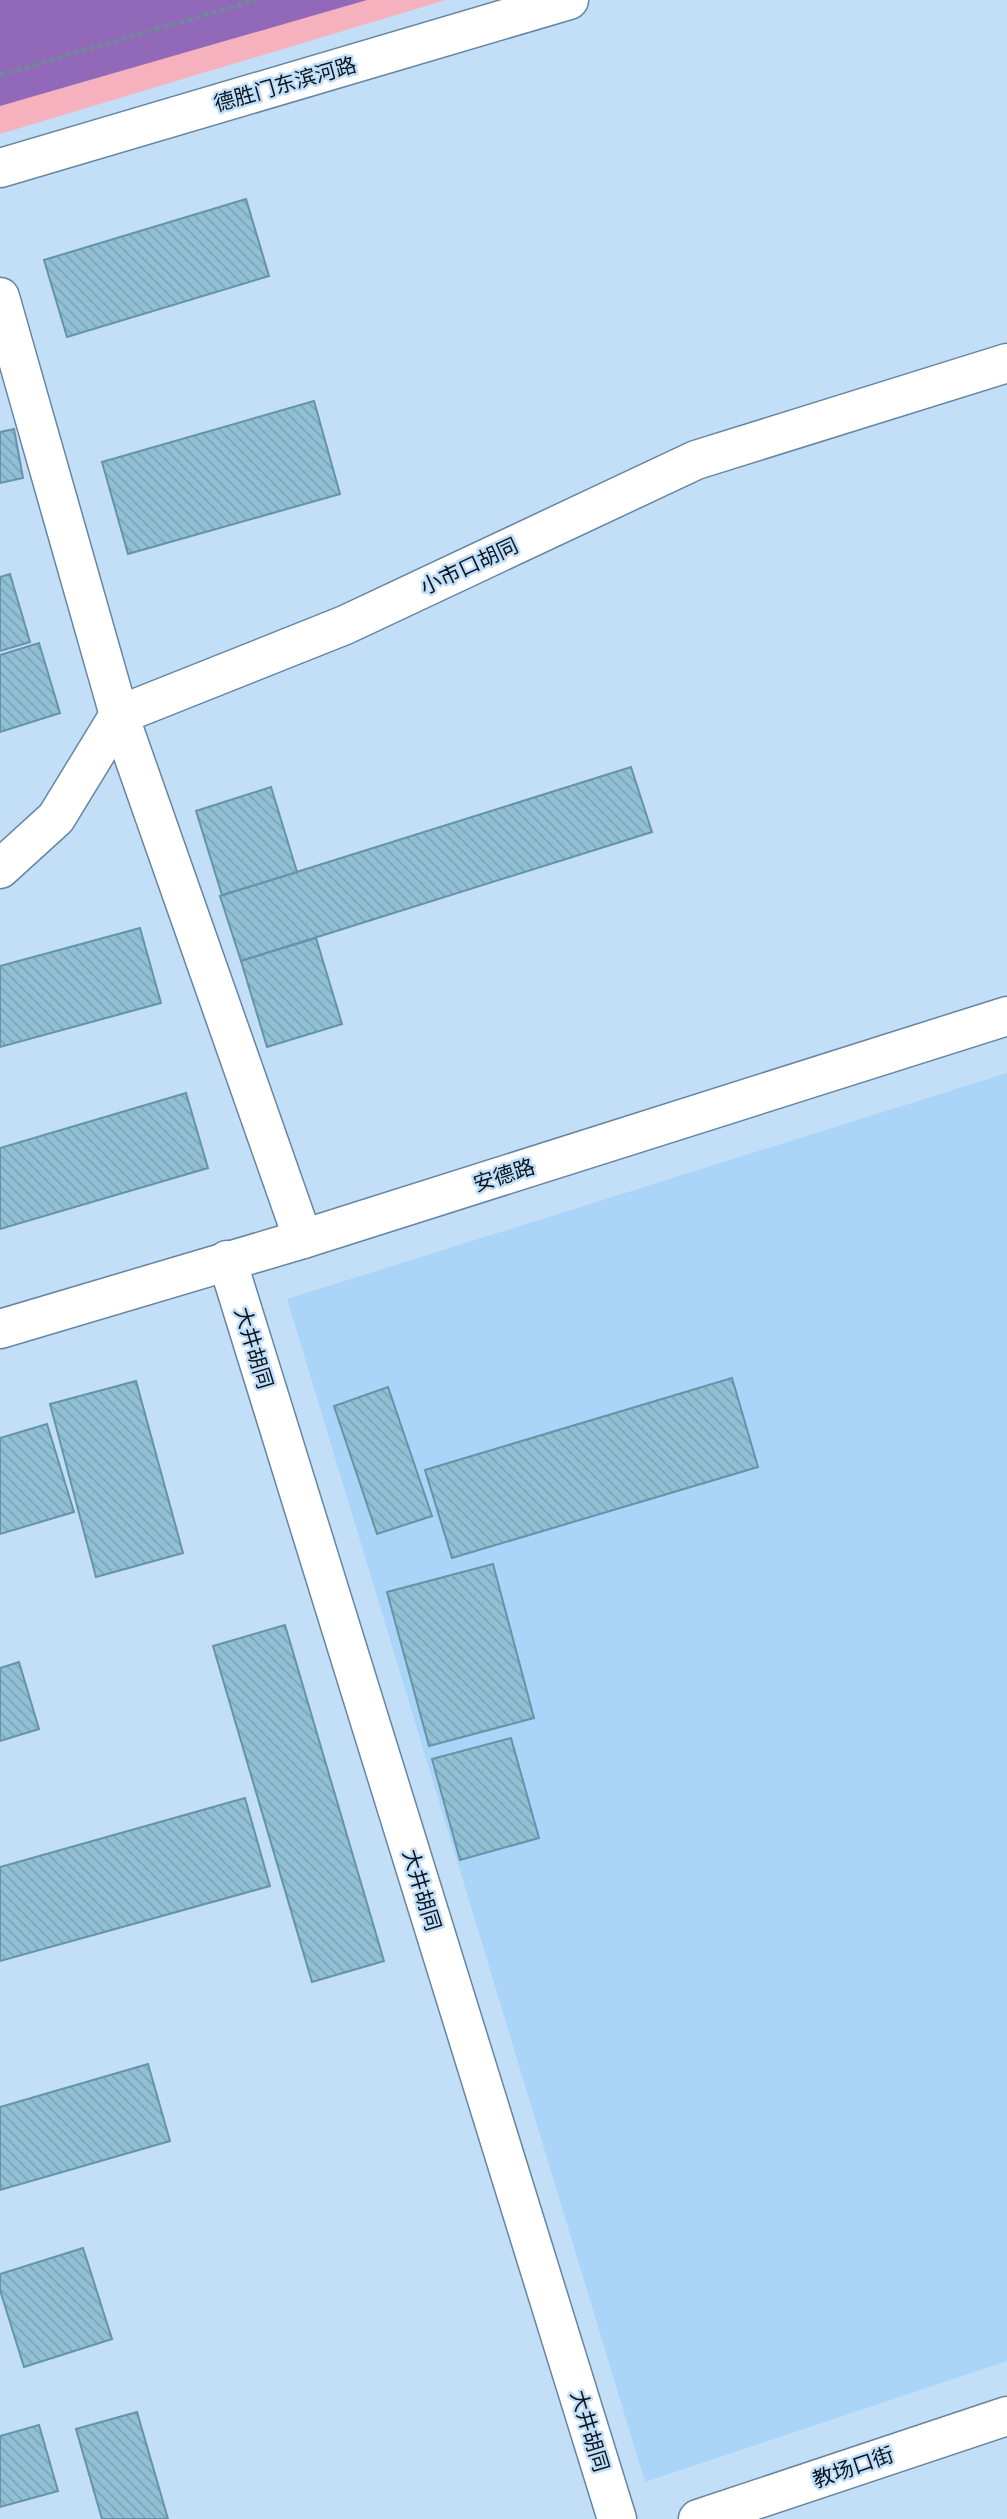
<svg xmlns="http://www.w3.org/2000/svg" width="1007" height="2519" font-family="Merriweather,'Noto Sans SC',serif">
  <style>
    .built { fill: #abd4f9 }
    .green { fill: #f5b1be }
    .water { fill: #9169b8 }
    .building { fill: url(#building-back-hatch); stroke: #6593a7; stroke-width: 2 }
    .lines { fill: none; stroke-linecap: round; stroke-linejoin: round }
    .minor-casing { stroke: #6585a2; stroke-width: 41 }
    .path { stroke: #71879a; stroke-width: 4.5; stroke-dasharray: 5 3.5; stroke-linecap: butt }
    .minor { stroke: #fff; stroke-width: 38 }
    .labels { text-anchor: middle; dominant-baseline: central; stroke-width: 5; stroke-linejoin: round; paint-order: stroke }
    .street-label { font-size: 21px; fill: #0a1722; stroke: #c3dff8 }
  </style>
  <defs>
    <pattern id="building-back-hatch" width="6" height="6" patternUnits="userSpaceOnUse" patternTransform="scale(1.75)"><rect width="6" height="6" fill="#91c0d5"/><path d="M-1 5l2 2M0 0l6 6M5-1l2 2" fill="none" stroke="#7ca4b7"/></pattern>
  </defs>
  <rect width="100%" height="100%" fill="#c3dff8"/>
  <path class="built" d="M1007,1073V2361L645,2482L287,1299Z"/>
  <path class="green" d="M0,0H446L0,134Z"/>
  <path class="water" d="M0,0H367L0,106Z"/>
  <g class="building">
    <path d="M246,199L269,276L67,337L44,260Z"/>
    <path d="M314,401L340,494L128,554L102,462Z"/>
    <path d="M14,429L23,478L0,483V432Z"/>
    <path d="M10,574L30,642L0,651V577Z"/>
    <path d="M39,643L60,713L0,732V655Z"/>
    <path d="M631,767L652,832L241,961L220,896Z"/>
    <path d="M271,787L297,872L222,895L196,811Z"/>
    <path d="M140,928L161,1003L0,1047V966Z"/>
    <path d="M316,938L342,1024L267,1047L241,961Z"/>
    <path d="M186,1093L208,1168L0,1229V1148Z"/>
    <path d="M732,1378L758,1467L452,1558L425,1470Z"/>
    <path d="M136,1381L183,1553L96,1577L50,1404Z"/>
    <path d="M388,1387L432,1516L377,1534L334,1406Z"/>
    <path d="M47,1424L74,1512L0,1534V1438Z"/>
    <path d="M493,1564L534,1718L429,1746L387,1592Z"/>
    <path d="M285,1625L384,1961L312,1982L213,1646Z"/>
    <path d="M19,1662L39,1729L0,1741V1668Z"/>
    <path d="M511,1738L539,1838L460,1860L432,1759Z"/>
    <path d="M245,1798L270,1886L0,1961V1867Z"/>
    <path d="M148,2064L170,2141L0,2190V2107Z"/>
    <path d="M83,2248L112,2339L24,2367L0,2290V2274Z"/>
    <path d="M137,2412L168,2519H102L76,2429Z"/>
    <path d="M39,2425L58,2491L0,2507V2436Z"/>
  </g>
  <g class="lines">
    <defs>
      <g id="minor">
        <path d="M0,168L569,0"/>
        <path d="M0,297L119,715L303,1239"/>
        <path d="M0,869L56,818L119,715L345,625L696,460L1007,363"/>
        <path d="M227,1260L617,2519"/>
        <path d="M0,1329L303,1239L1007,1016"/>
        <path d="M698,2519L1007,2416"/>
      </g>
    </defs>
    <use href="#minor" class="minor-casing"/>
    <path class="path" d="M0,75L256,0"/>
    <use href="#minor" class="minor"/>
  </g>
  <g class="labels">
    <g class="street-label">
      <text transform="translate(285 84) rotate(-16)">德胜门东滨河路</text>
      <text transform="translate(469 566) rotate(-25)">小市口胡同</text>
      <text transform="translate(504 1175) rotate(-18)">安德路</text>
      <text transform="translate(254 1348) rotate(73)">大井胡同</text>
      <text transform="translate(422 1890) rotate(73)">大井胡同</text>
      <text transform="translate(590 2431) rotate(73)">大井胡同</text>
      <text transform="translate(853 2467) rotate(-19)">教场口街</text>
    </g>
  </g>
</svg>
